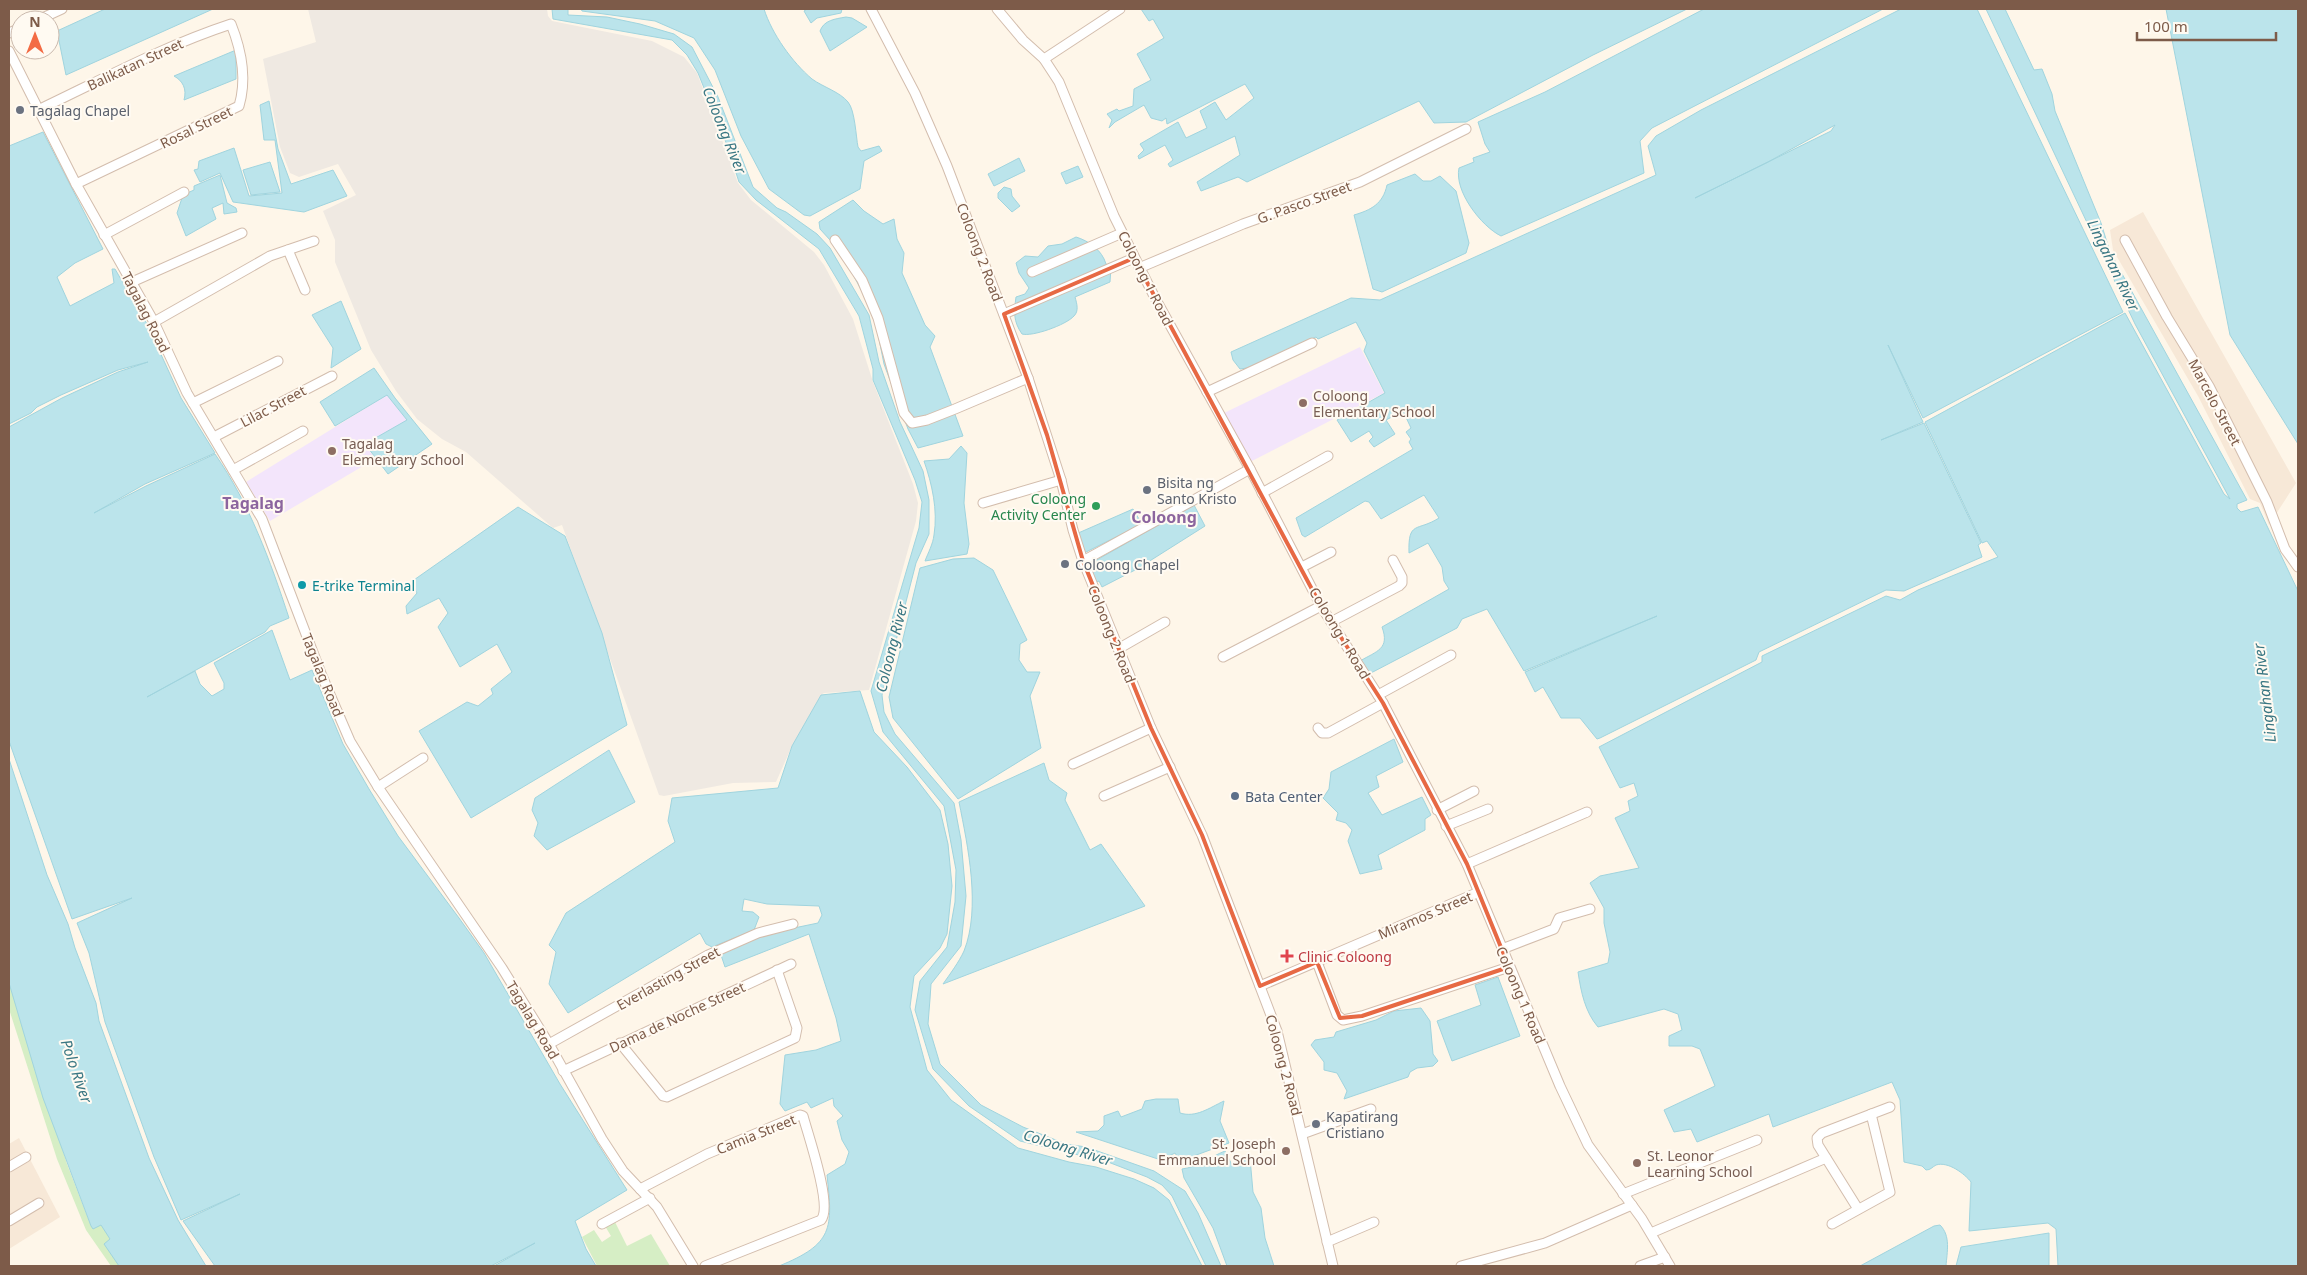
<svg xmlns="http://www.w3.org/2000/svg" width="2307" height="1275" font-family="'Noto Sans',sans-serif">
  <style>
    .residential { fill: #f7e8d7 }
    .industrial { fill: #efe9e2 }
    .education { fill: #f3e5fb }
    .green { fill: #d6eec5 }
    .water { fill: #bbe4eb; stroke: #a0d4de; fill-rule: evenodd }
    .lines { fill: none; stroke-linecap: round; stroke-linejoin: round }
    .minor-casing { stroke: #d3bdad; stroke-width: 11 }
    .minor { stroke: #fff; stroke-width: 9 }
    .marked { fill: none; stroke: #e76944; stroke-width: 4; stroke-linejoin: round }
    .worship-dot { fill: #6b7280; stroke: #fffaf2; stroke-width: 2 }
    .education-dot { fill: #8d6e63; stroke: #fffaf2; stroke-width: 2 }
    .leisure-dot { fill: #2e9e5b; stroke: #fffaf2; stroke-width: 2 }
    .culture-dot { fill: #0f9aa8; stroke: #fffaf2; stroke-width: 2 }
    .service-dot { fill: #5c6f8a; stroke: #fffaf2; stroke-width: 2 }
    .health-dot { fill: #e0444e; stroke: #fffaf2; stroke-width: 2 }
    .labels { text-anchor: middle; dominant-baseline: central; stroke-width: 4; stroke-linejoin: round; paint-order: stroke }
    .street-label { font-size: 14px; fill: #7d5b49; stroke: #fffaf2 }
    .worship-label { font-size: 14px; fill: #5b616d; stroke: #fffaf2; text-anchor: start }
    .education-label { font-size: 14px; fill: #785e54; stroke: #fffaf2; text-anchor: start }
    .leisure-label { font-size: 14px; fill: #27864d; stroke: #fffaf2; text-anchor: end }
    .culture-label { font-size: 14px; fill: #0d838f; stroke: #fffaf2; text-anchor: start }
    .service-label { font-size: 14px; fill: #4e5e75; stroke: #fffaf2; text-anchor: start }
    .health-label { font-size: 14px; fill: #be3a42; stroke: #fffaf2; text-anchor: start }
    .water-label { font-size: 15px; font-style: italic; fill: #3a7783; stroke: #fffaf2 }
    .quarter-label { font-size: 16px; font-weight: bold; fill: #8c659f; stroke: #fffaf2 }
  </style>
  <rect width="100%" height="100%" fill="#fef6e9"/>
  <g class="residential">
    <path d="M2143,212L2296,483L2269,525L2260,503L2250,499L2198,396L2113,250L2110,230Z"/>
    <path d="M19,1138L60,1217L9,1249V1144Z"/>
  </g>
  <path class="industrial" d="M308,9H547L548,16L552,21L652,41L684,57L697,73L738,183L751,200L814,252L824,265L853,319L873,382L913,484L918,503L916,521L869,690L824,693L821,695L792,746L776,782L733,783L664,796L659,795L562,525L553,528L466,452L442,439L417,419L396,391L371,350L335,262V240L323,211L356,195L338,164L299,177L290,173L280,147L263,59L316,42Z"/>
  <g class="education">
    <path d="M1360,347L1384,393L1248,463L1222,414Z"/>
    <path d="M387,395L407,420L365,444L375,459L270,521L246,482Z"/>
  </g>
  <g class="green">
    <path d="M9,983L21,1016L36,1073L39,1075L67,1164L91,1226L101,1224L111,1240L107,1242L121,1266H111L86,1230L57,1159L9,1009Z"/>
    <path d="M614,1220L627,1246L651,1234L670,1266H597L582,1237L594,1230L602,1242L611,1236L605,1226Z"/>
  </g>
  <g class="water">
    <path d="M105,9H213L66,75L57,31Z"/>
    <path d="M552,9H568V15L607,17L640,24L674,34L692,47L718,97L753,187L777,208L786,212L817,234L830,248L869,315L879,362L900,422L923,471L929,500V534L916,563L882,695L884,712L895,734L954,803L961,840L966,896L961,946L931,984L930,999L928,1024L940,1064L981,1105L1023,1127L1066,1144L1086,1147L1154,1171L1185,1191L1198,1213L1221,1266H1206L1172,1196L1162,1185L1147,1177L1108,1162L1020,1141L969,1106L933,1069L915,1010L920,981L947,947L955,902L956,870L944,806L883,732L871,691L919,528L922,502L915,480L873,380V369L859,316L819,249L756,200L739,182L727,145L698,73L687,55L672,40L553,19Z"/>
    <path d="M581,9H764C772,34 792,62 812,79C823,87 840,92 848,102C855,110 856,137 858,147L861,151L879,146L882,151L864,161L860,189L810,216L804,215L769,189L741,136L715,70L694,38L655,21L582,11Z"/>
    <path d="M807,9H842L841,13L817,18L811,23L804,11Z"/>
    <path d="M1141,9H1687L1593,55L1466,122L1434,123L1419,101L1247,182L1238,177L1201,191L1197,182L1240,155L1235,136L1170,167L1168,164L1173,160L1165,145L1139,159L1138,156L1144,150L1140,144L1178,122L1186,138L1207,128L1200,111L1215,102L1226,120L1254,98L1245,84L1167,124L1166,118L1162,121L1151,118L1144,105L1115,122L1109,128L1112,120L1107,114L1117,109L1119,111L1133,106L1134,89L1151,80L1137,54L1164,38L1153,19L1149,21Z"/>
    <path d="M1704,9H1883L1652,128L1640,141L1644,173L1501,236C1481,226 1454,191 1459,168L1474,162L1473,158L1490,152L1485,144L1478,122L1545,92Z"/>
    <path d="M1901,9H1977L2123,312L1923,418L1888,345L1923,422L1881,440L1924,423L1981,543L1978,545L1982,557L1904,591L1886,590L1759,652L1756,660L1600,738L1597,739L1580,718H1561L1543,687L1535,692L1525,672L1657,616L1524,671L1487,609L1462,619L1457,628L1369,674L1360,661C1377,651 1390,649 1382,627L1449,589L1444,581L1442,567L1428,543L1409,553C1408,520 1417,532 1439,518L1424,495L1381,519L1369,502L1365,501L1305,537L1302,535L1296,518L1413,449L1409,442L1411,439L1406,432L1411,428L1403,411L1386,420L1395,434L1374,447L1369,441L1373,437L1369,431L1351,442L1337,420L1385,393L1364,351L1367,343L1356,322L1318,339L1316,337L1247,368L1240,369L1233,360L1231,352L1351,298L1380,300L1656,175L1648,146L1656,136L1701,110ZM1835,125L1831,131L1695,198L1768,162Z"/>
    <path d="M1986,9H2005L2034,70L2042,69L2052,94L2055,111L2101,223L2110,252L2247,500L2237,504V508L2241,512L2258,507L2298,591V1266H2058L2056,1229L2048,1223L1969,1231L1971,1182C1965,1174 1948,1161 1936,1165C1932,1167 1931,1170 1926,1170L1922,1166L1904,1162L1900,1100L1892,1082L1773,1127L1769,1114L1697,1142L1691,1129L1674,1132L1664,1110L1715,1086L1700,1049L1692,1046H1669V1036L1682,1030L1678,1014L1664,1009L1598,1027C1585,1012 1581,992 1578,972L1608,963L1610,952L1604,923V908L1590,883L1600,876L1639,868L1615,818L1630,811L1628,801L1638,796L1634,783L1620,788L1599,747L1762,662V656L1886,596L1900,600L1918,590L1998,557L1987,541L1982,543L1925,422L2125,313L2224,494L2230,499L2135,324Z"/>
    <path d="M2166,9H2298V444L2230,335Z"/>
    <path d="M846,17L852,18L867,27L830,51L820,31C824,20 835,19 846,17Z"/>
    <path d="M236,50V79L184,100C187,89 183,81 174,76Z"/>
    <path d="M269,101L278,149L291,184L333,170L347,196L304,212L233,202L220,173L200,182L194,170L198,169L199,161L234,148L249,196L282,193L275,140H264L260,105Z"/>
    <path d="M43,132L103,249L75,263L57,277L70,306L114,283L112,269H115L147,324L181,398L215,453L145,484L94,513L146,486L215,454C250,505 270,560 289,618L270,626L265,632L147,697L195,671L200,684L212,696L224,689V683L214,663L272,630L290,680L312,670L343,744L369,789L398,836L459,918L484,953L560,1084L627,1190L575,1221L586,1249L596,1266H494L535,1243L491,1266H215L183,1221L240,1194L181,1220L154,1157L105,1022L89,953L77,923L132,898L72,919L9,741V427L62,398L118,372L148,362L118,370L61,395L37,407L31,413L9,424V146Z"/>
    <path d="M1019,158L1025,171L994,186L988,174Z"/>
    <path d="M270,162L280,192L251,195L243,170Z"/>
    <path d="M1078,166L1083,177L1066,184L1061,173Z"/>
    <path d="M1415,174L1423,181H1431L1440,176L1456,191L1469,243L1466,253L1382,292L1373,289L1354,215C1371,210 1383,204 1387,185Z"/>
    <path d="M220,175L227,203L236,208L237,212L224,214L223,203L212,208L216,219L186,236L177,213L183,195L194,190V186Z"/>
    <path d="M1004,187L1011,189L1012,196L1020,206L1012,212L998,198V193Z"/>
    <path d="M853,200L864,211L883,224L894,219L897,239L904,253L902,273L925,325L935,336L930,347L963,436L918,448L908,429L884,364L874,314L841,252L820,229L819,222Z"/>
    <path d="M1076,237C1089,241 1102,250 1106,264L1111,267L1110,282L1075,297C1077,304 1079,311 1074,316C1066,325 1032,337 1022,334C1013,321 1014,312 1016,297L1025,294L1029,288L1019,273L1016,263L1025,256L1038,257L1048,246L1062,244Z"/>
    <path d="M341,301L361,349L331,368L333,348L312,315Z"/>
    <path d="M374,368L395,398L432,444L388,474L365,444L407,420L387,395L335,426L320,402Z"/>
    <path d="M961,446L967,453L964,503L969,544L967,554L925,561C928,553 933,544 934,535C938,510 932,484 924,461L949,459Z"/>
    <path d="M1194,505L1205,526L1137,569L1102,587L1099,581L1094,583L1086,566Z"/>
    <path d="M518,507L565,536L602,633L627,725L471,818L419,731L467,702L478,706L493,694L491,689L512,672L497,644L460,667L438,627L448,613L439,598L407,614L406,606L417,593L411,582Z"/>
    <path d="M1133,509L1142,524L1084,553L1076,534Z"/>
    <path d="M974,558L993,570L1027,640L1020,644L1019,660L1027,672H1040L1030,696L1041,748L958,799L893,718L889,697L920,568L953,559Z"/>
    <path d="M860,691L874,732L907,767L940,810L948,844L952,886L947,934L940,948L914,976L910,1007L927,1070L951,1100L1018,1148L1069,1162L1096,1167L1134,1179L1154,1188L1169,1200L1202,1266H779C833,1244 833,1229 827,1175L845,1164L849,1152L842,1140L837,1121L843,1116L834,1106L833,1098L811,1108L807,1102L785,1111L780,1104L785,1055L816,1050L841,1041L836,1018L809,934L725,967L720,952L770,933L818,923L822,915L819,906L767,904L744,899L742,911L753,912L759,917L754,930L712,947L706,944L700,933L568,1013L549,984L556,952L549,945L566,913L675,842L668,821L672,798L778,788L792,746L821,695Z"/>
    <path d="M1394,739L1403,762L1376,776L1379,787L1368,793L1382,815L1422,797L1431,815L1425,819V830L1378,855L1382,869L1360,874L1348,841L1352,830L1346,823L1336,820L1338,813L1323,798L1329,789L1331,772Z"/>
    <path d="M609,750L635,802L547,850L534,836L538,823L532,810L535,798Z"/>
    <path d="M9,759L47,875L68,924L75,948L96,1003L99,1021L149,1158L178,1220L206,1266H119L104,1244L110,1239L101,1225L93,1229L91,1226L43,1098L9,983Z"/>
    <path d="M1044,763L1049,780L1067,793L1065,800L1090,850L1101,844L1145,906L943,984C950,974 959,962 964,951C981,908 968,847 959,802Z"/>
    <path d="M1498,977L1520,1036L1452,1061L1437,1021L1481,1005L1475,985Z"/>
    <path d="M1421,1008L1430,1021L1433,1054L1438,1061L1433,1066L1417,1068L1410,1072L1408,1077L1344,1099L1347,1091L1337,1073L1324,1070V1062L1311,1045L1315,1040L1334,1037L1336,1032L1376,1020L1394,1011Z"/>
    <path d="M1156,1099H1178L1180,1113C1196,1118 1209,1108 1224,1101L1220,1121L1229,1143L1180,1161L1175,1153L1161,1160L1076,1132L1098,1131L1104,1125V1116L1118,1111L1121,1117L1142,1109L1145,1101Z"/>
    <path d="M1225,1151L1232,1165L1250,1158L1253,1192L1261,1208L1265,1238L1274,1266H1227L1213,1228L1184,1178L1182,1169C1198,1167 1210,1157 1225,1151Z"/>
    <path d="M1940,1225C1951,1236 1947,1252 1946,1266H1860L1934,1226Z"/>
    <path d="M2049,1233V1266H1956L1961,1247Z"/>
  </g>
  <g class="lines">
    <defs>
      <g id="minor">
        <path d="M871,9L915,93L947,166L1028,378L1061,480L1073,530L1083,561L1151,728L1202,835L1277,1031L1333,1266"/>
        <path d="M997,9L1023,40L1044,59L1059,82L1114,216L1155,298L1250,469L1321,606L1383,703L1467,864L1560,1086L1588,1145L1642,1219L1670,1266"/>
        <path d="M38,20L62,9"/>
        <path d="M9,33L20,28"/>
        <path d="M9,51L76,184L154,322L187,393L262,519L322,676L350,741L378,787L502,968L549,1044L602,1139L623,1171L657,1207L693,1266"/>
        <path d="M1044,59L1120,9"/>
        <path d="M38,110C101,80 164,46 231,24C241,49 247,79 239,106L76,184"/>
        <path d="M104,235L184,192"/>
        <path d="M835,240L862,280L878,318L904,413L912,423L927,420L955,409L1028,378"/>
        <path d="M2125,240L2167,317L2209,386L2267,502L2285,549L2298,567"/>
        <path d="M288,250L305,290"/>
        <path d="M1139,268L1243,224L1360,182L1466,129"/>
        <path d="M1032,272L1122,233"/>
        <path d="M132,282L242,233"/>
        <path d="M1004,314L1134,258"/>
        <path d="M154,322L270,256L314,241"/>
        <path d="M1207,392L1312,343"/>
        <path d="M193,403L278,361"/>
        <path d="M214,437L332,376"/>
        <path d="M233,470L303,431"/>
        <path d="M1262,493L1328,456"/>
        <path d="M983,503L1061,480"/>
        <path d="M1083,561L1250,469"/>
        <path d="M1302,567L1331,552"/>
        <path d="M1331,622L1399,586L1402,583V577L1393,560"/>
        <path d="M1118,649L1165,622"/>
        <path d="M1223,657L1321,606"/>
        <path d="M1378,695L1451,655"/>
        <path d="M1318,728L1322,733H1328L1383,703"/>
        <path d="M1073,764L1151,728"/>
        <path d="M378,787L423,758"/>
        <path d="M1104,796L1170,767"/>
        <path d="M1437,810L1474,791"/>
        <path d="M1446,826L1488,809"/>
        <path d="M1467,864L1587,812"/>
        <path d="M1502,949L1554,929L1559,918L1590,909"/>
        <path d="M1317,962L1337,1015L1343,1020L1362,1016L1509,967"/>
        <path d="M1260,986L1479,892"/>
        <path d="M620,1043L663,1096L667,1097L795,1038L797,1028L777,970"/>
        <path d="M549,1044L708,955L758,933L793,924"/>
        <path d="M563,1071L791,964"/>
        <path d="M1302,1134L1371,1109"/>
        <path d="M9,1167L26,1157"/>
        <path d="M640,1189L707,1154L800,1115L803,1116C808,1135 833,1206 821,1220L705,1266"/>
        <path d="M1623,1194L1757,1140"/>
        <path d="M1858,1209L1818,1145L1817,1138L1822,1133L1890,1107"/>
        <path d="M9,1221L39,1203"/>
        <path d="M602,1224L650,1198"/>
        <path d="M1832,1224L1890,1192L1871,1114"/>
        <path d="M1651,1233L1826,1158"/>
        <path d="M1327,1242L1374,1222"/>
        <path d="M1461,1266L1545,1243L1632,1205"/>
        <path d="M1640,1266L1665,1257"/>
      </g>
    </defs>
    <use href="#minor" class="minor-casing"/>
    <use href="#minor" class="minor"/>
  </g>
  <path class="marked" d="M1134,258L1321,606L1383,703L1467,864L1509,967L1362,1016L1340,1018L1317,962L1260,986L1202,835L1151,728L1083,561L1047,435L1004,314Z"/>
  <g class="worship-dot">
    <circle cx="20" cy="110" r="5"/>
    <circle cx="1147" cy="490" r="5"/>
    <circle cx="1065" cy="564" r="5"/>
    <circle cx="1316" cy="1124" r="5"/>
  </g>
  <g class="education-dot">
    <circle cx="1303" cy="403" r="5"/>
    <circle cx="332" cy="451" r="5"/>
    <circle cx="1286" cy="1151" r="5"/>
    <circle cx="1637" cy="1163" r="5"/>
  </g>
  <circle class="leisure-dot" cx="1096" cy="506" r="5"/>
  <circle class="culture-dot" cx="302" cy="585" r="5"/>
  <circle class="service-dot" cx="1235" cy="796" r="5"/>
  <path class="health-dot" d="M1284.5 948.5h5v5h5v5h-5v5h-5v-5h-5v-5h5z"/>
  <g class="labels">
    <g class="street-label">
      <text transform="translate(135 64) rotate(-25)">Balikatan Street</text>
      <text transform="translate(196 127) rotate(-26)">Rosal Street</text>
      <text transform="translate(1304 202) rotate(-20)">G. Pasco Street</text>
      <text transform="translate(980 252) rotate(69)">Coloong 2 Road</text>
      <text transform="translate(1146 278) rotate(63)">Coloong 1 Road</text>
      <text transform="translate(146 312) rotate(63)">Tagalag Road</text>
      <text transform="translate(2215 402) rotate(62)">Marcelo Street</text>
      <text transform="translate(273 406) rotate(-28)">Lilac Street</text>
      <text transform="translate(1340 633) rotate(59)">Coloong 1 Road</text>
      <text transform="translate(1112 634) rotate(68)">Coloong 2 Road</text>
      <text transform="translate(323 675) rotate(68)">Tagalag Road</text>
      <text transform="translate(1425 915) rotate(-23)">Miramos Street</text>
      <text transform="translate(668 978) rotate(-29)">Everlasting Street</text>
      <text transform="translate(1521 995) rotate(67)">Coloong 1 Road</text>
      <text transform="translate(677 1017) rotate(-25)">Dama de Noche Street</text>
      <text transform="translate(533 1020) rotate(59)">Tagalag Road</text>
      <text transform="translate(1284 1065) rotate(75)">Coloong 2 Road</text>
      <text transform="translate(756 1134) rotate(-22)">Camia Street</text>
    </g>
    <g class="worship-label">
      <text x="30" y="110">Tagalag Chapel</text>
      <text x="1157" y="482">Bisita ng<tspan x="1157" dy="16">Santo Kristo</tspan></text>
      <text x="1075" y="564">Coloong Chapel</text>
      <text x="1326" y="1116">Kapatirang<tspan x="1326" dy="16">Cristiano</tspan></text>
    </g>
    <g class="education-label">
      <text x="1313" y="395">Coloong<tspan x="1313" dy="16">Elementary School</tspan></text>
      <text x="342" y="443">Tagalag<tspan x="342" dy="16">Elementary School</tspan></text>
      <text x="1276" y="1143" text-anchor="end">St. Joseph<tspan x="1276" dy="16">Emmanuel School</tspan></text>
      <text x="1647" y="1155">St. Leonor<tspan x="1647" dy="16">Learning School</tspan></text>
    </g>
    <g class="leisure-label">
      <text x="1086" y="498">Coloong<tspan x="1086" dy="16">Activity Center</tspan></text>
    </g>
    <g class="culture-label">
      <text x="312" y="585">E-trike Terminal</text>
    </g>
    <g class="service-label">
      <text x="1245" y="796">Bata Center</text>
    </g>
    <g class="health-label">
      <text x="1298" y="956">Clinic Coloong</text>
    </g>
    <g class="water-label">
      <text transform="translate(725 130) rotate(68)">Coloong River</text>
      <text transform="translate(2114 265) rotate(64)">Lingahan River</text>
      <text transform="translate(891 647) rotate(-76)">Coloong River</text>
      <text transform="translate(2264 693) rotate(-97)">Lingahan River</text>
      <text transform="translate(77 1071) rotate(71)">Polo River</text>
      <text transform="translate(1068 1147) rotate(17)">Coloong River</text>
    </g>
    <g class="quarter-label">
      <text x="253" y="503">Tagalag</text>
      <text x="1164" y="517">Coloong</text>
    </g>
  </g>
  <rect width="2307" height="1275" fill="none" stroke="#7d5b49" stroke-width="20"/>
  <g transform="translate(35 35)"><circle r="24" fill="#fffaf2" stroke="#cbbaae"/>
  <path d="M0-4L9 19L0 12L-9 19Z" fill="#f36b44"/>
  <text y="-8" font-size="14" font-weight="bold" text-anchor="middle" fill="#7d5b49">N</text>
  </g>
  <path d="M2137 32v8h139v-8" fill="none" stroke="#7d5b49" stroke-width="2.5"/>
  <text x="2144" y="32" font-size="15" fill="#7d5b49" stroke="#fffaf2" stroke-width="4" paint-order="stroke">100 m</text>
</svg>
